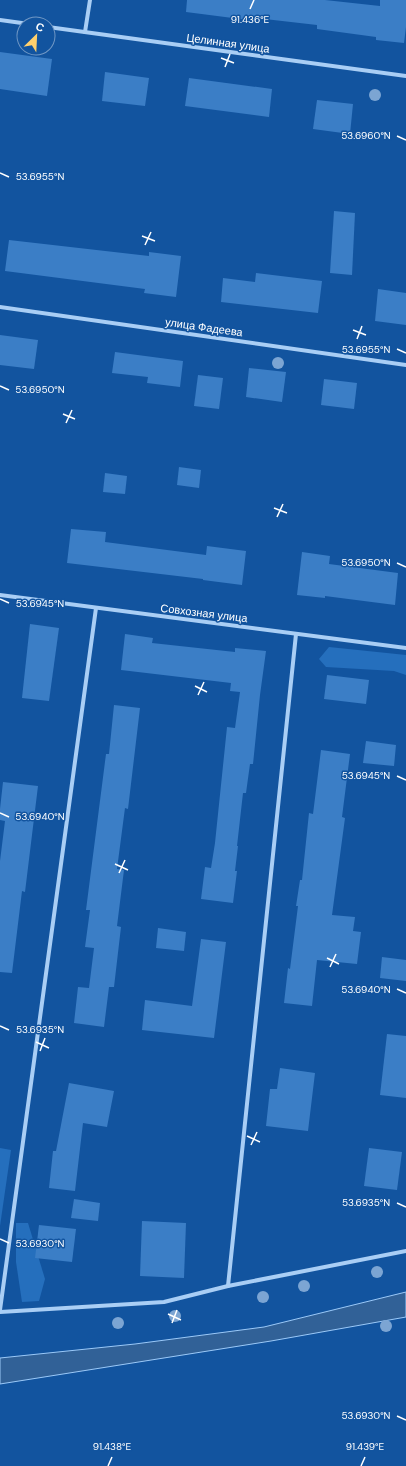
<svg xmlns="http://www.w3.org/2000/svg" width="406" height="1466" font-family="'DM Sans',sans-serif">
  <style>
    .green { fill: #256fbd }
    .water { fill: #316197; stroke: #9bc9f8 }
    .building { fill: #3b7ec6 }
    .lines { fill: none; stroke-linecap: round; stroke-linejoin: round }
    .street { stroke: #a9cef5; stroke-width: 4 }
    .tree { fill: #7ca5d3 }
    .ticks { fill: none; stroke: #fff; stroke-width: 1.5 }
    .labels { text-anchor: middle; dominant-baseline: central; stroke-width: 3; stroke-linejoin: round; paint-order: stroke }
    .street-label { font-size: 11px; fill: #fff; stroke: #12549f }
    .ticks-label { font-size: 10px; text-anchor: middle; fill: #fff; stroke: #12549f; stroke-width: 3; stroke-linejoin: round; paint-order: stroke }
  </style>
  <rect width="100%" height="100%" fill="#12549f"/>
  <g class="green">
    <path d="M329,647L406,655V675L394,671L326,667L319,659Z"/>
    <path d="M0,1148L11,1150L0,1226Z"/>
    <path d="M16,1223H28L45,1279L39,1301L22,1302L16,1262Z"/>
  </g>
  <path class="water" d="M406,1292V1317L271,1341L0,1384V1358L135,1344L264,1327Z"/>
  <g class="building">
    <path d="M187,0H325L380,6V0H406V27L404,43L376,40V37L317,29V25L256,18V21L186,12Z"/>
    <path d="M0,52L52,59L47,96L0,89Z"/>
    <path d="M105,72L149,78L145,106L102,101Z"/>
    <path d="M189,78L272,89L269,117L185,106Z"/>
    <path d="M317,100L353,104L350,134L313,129Z"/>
    <path d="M334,211L355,213L352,275L330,273Z"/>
    <path d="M9,240L149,256V252L181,256L176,297L144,293L145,289L5,271Z"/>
    <path d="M256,273L322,281L318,313L221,302L223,278L255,282Z"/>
    <path d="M378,289L406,293V325L375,321Z"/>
    <path d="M0,335L38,340L34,369L0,365Z"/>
    <path d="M115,352L183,361L180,387L147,383L148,377L112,373Z"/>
    <path d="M249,368L286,372L282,402L246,397Z"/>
    <path d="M198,375L223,378L219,409L194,406Z"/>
    <path d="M324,379L357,383L354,409L321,405Z"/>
    <path d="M179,467L201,470L199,488L177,485Z"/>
    <path d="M105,473L127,476L125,494L103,492Z"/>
    <path d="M71,529L106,532L105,542L206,555L207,546L246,551L242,585L203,580V579L67,563Z"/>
    <path d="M302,552L330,556L329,564L398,573L395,605L325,596V598L297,595Z"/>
    <path d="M30,624L59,628L49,701L22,698Z"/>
    <path d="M125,634L153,638L152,643L235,652V648L266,651L260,695L253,764H250L246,793H243L237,846H238L235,871H237L233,903L201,899L205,867L211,868L215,843L227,727L235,728L240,692L230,691L231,683L121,670Z"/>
    <path d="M327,675L369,680L366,704L324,699Z"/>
    <path d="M114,705L140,708L128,809L125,808L117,869L124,870L117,926L121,927L114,987H109L104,1027L74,1023L78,987L89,988L94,948L85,947L90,910H86L106,754H109Z"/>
    <path d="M366,741L396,745L394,766L363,763Z"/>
    <path d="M321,750L350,754L342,817L345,818L332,915L355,917L353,931L361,932L357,964L317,960L312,1006L284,1003L288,968L290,969L298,906H296L300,880H302L309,813L313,814Z"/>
    <path d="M3,782L38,786L25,892L22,891L12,973L0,972V861L5,821L0,820V809Z"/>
    <path d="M158,928L186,932L184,951L156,948Z"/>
    <path d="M201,939L226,942L214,1038L142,1030L145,1000L192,1006Z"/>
    <path d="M382,957L406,960V981L380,978Z"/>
    <path d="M387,1034L406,1036V1098L380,1095Z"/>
    <path d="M280,1068L315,1073L308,1131L266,1126L270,1089H277Z"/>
    <path d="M69,1083L114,1091L107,1127L83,1123L75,1191L49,1188L53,1151H56Z"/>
    <path d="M369,1148L402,1152L397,1190L364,1186Z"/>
    <path d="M74,1199L100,1203L98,1221L71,1218Z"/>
    <path d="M142,1221L186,1223L184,1278L140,1276Z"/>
    <path d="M39,1225L76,1229L72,1262L35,1258Z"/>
  </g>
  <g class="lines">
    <g class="street">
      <path d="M0,20L29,24"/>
      <path d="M48,27L406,76"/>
      <path d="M85,32L90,0"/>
      <path d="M0,307L406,365"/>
      <path d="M0,595L406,648"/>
      <path d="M228,1286L296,634"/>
      <path d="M0,1310L96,608"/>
      <path d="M0,1312L164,1302L228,1286L406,1251"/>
    </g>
  </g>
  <g class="tree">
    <circle cx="375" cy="95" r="6"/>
    <circle cx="278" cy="363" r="6"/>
    <circle cx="377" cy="1272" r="6"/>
    <circle cx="304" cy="1286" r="6"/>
    <circle cx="263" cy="1297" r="6"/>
    <circle cx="175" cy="1316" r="6"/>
    <circle cx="118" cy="1323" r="6"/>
    <circle cx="386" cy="1326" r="6"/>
  </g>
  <path class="ticks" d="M250,9L254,0M221,58L234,63M225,67L230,54M397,136L406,140M0,173L9,177M142,236L155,241M145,245L151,232M353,330L366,335M357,339L362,326M397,349L406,353M0,386L9,390M63,414L75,419M66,423L72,410M274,508L287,513M277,517L283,504M397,563L406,567M0,599L9,603M195,686L207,692M198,695L204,682M397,776L406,780M0,813L9,817M115,864L128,870M119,873L125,860M327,958L339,964M330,967L336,954M397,989L406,993M0,1026L9,1030M36,1042L49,1048M40,1051L45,1038M247,1136L260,1142M251,1145L257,1132M397,1203L406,1207M0,1239L9,1243M168,1314L181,1320M172,1323L177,1310M397,1416L406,1420M108,1466L112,1457M361,1466L365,1457"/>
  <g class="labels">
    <g class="street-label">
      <text transform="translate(228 43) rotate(8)">Целинная улица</text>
      <text transform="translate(204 327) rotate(8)">улица Фадеева</text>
      <text transform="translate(204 613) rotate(7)">Совхозная улица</text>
    </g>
  </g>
  <g class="ticks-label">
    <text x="250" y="23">91.436°E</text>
    <text x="366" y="139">53.6960°N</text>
    <text x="40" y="180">53.6955°N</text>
    <text x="366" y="353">53.6955°N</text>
    <text x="40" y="393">53.6950°N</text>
    <text x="366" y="566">53.6950°N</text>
    <text x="40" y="607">53.6945°N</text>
    <text x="366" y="779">53.6945°N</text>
    <text x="40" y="820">53.6940°N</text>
    <text x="366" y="993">53.6940°N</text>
    <text x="40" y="1033">53.6935°N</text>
    <text x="366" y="1206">53.6935°N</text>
    <text x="40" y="1247">53.6930°N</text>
    <text x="366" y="1419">53.6930°N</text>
    <text x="112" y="1450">91.438°E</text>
    <text x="365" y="1450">91.439°E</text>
  </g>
  <g transform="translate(36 36) rotate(24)"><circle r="19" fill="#12549f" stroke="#7198c5"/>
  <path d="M0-3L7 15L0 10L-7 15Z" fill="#ffd06d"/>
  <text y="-6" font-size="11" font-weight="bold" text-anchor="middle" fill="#ffffff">С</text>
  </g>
</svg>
